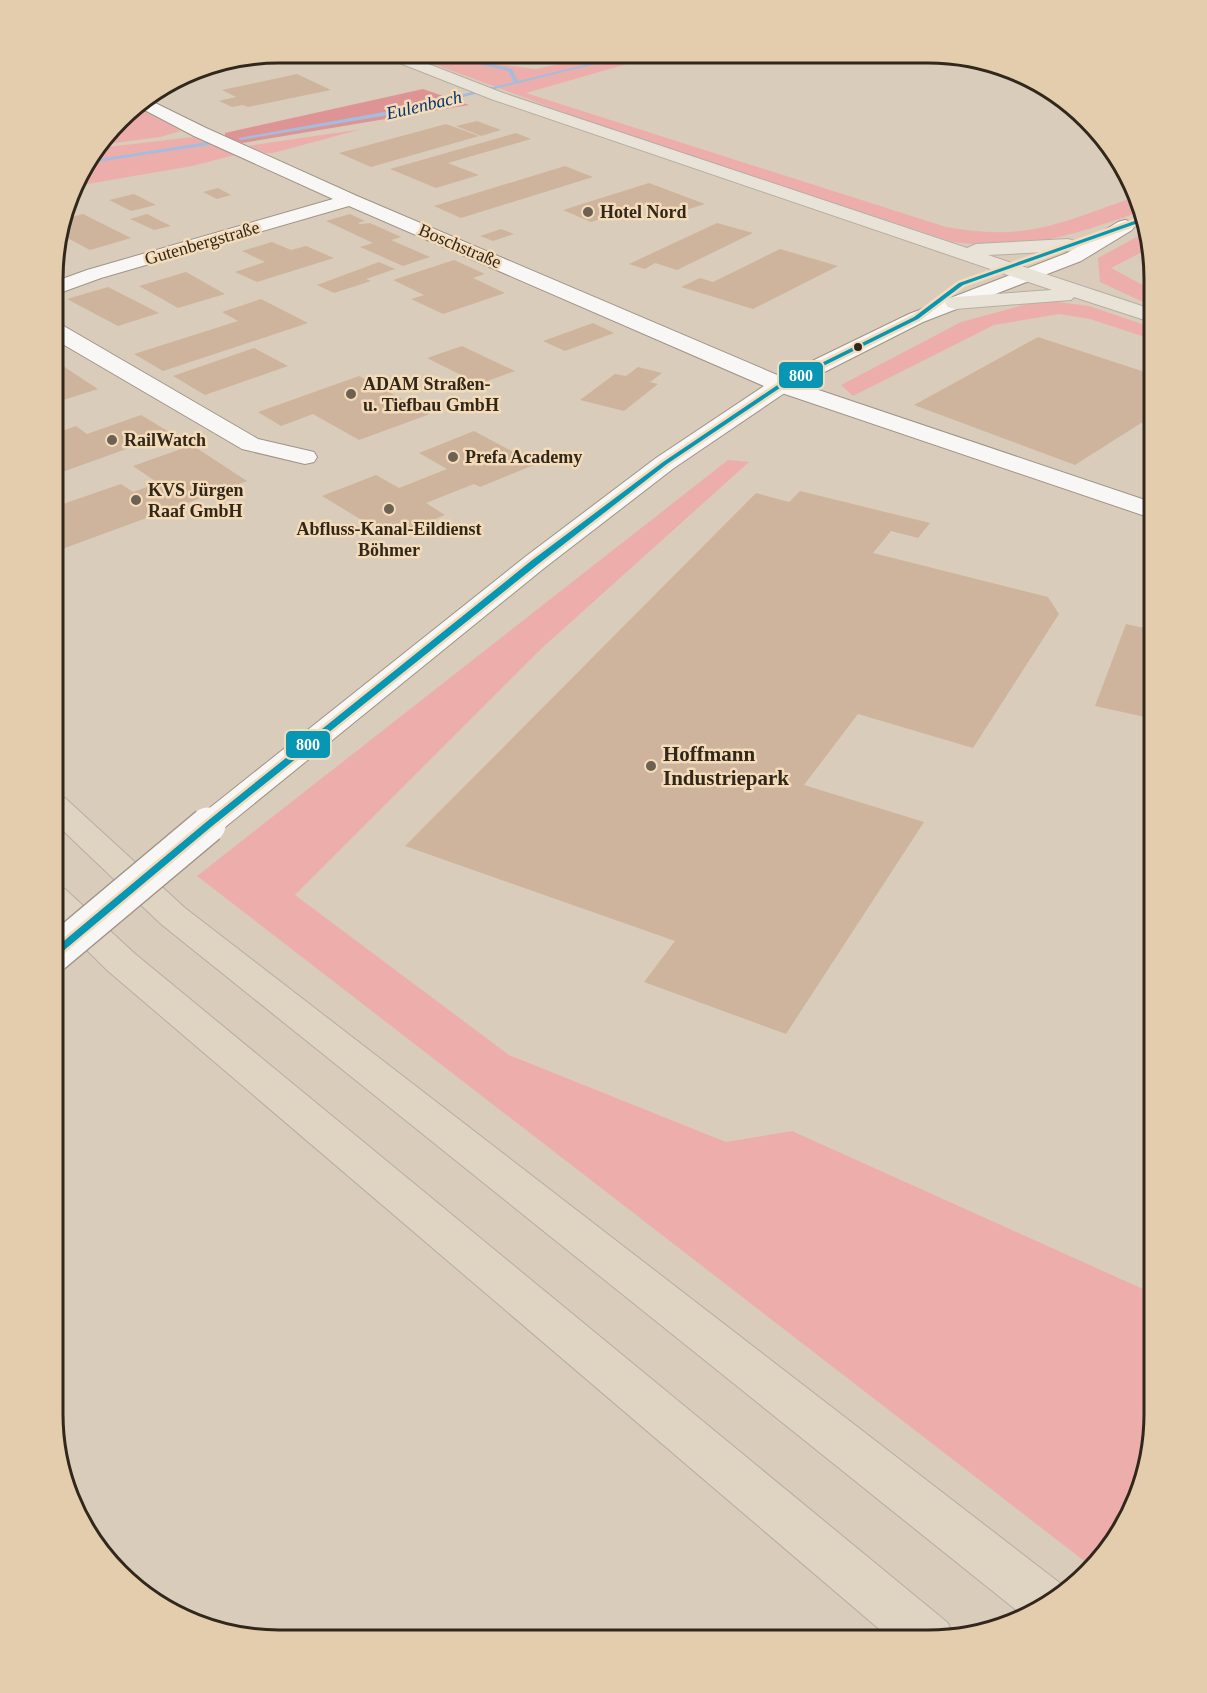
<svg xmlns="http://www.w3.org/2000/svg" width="1207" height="1693" font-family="'Times New Roman',serif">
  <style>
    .green { fill: #edaeab }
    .forest { fill: #de9495 }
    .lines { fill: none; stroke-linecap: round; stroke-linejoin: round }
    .stream { fill: #a3bdde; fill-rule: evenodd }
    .building { fill: #ceb49d }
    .minor-casing { stroke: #9f9486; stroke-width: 2 }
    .secondary-casing { stroke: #9f9486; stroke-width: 2 }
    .primary-casing { stroke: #b5aea5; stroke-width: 2 }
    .motorway-casing { stroke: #b5aea5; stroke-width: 2 }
    .minor { fill: #f9f7f5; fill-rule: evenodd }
    .secondary { fill: #f9f7f5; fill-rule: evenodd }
    .primary { fill: #e9e2d6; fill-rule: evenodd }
    .motorway { fill: #dfd4c2; fill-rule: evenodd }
    .secondary-bridge-casing { stroke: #9f9486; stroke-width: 38; stroke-linecap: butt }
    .secondary-bridge { stroke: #f9f7f5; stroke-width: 35 }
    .bus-1-casing { stroke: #f4dbb9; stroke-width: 5 }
    .bus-1 { fill: #0796b3; fill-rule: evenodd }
    .poi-dot { fill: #6c6152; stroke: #f4dbb9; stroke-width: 2 }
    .bus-dot { fill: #31271a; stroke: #f4dbb9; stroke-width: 2 }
    .labels { text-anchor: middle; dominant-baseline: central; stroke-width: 5; stroke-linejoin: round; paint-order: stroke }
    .far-water-label { font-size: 18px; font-style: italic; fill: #00336b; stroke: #f4dbb9 }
    .far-poi-label { font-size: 18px; font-weight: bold; fill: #31271a; stroke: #f4dbb9; text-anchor: start }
    .far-street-label { font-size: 18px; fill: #31271a; stroke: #f4dbb9 }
    .poi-label { font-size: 21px; font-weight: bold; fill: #31271a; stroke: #f4dbb9; text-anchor: start }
    .rim { fill: none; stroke: #31271a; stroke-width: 3 }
    .line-badge { stroke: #f4dbb9; stroke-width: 2 }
    .badge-label { font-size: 16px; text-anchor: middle; font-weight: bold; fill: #fff }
  </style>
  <rect width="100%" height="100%" fill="#daccba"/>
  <g class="green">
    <path d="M404,53H455L503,65L536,69L608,53L662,54L526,93L946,227C971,231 995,234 1020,231C1059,227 1098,209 1135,197L1139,212C1074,235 1023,252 953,242L606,128Z"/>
    <path d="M135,106L181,131L160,137L100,145Z"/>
    <path d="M362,129L273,153H265L248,146Z"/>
    <path d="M193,137L235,155L192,166L76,186L83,166L98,148Z"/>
    <path d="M1144,233L1148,249L1111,268L1154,291V307L1100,282L1098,258Z"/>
    <path d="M1042,300L1089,306L1154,328V340L1090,319L1059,314L994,325L853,396L841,385L961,322Z"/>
    <path d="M728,460L749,462L541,649L295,895L509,1055L726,1142L792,1131L1154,1294C1154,1378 1163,1465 1116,1539C1110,1549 1100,1558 1092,1567L197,876Z"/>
  </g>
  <path class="forest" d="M423,89L469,105L242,143L225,136V133Z"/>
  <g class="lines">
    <g class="stream">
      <path d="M434,53H442L512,69L518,81L630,54H636L395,114L241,140L238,138L395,110L514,82L508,71Z"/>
      <path d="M207,142L210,144L209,145L84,164L87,161Z"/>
    </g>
  </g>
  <g class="building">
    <path d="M297,74L331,90L248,107L243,105L232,107L219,101L236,97L222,90Z"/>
    <path d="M477,121L501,130L481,136L456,126Z"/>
    <path d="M446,124L479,136L371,167L339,153Z"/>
    <path d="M516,133L531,139L448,163L479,175L436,188L390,169Z"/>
    <path d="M565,166L593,177L461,218L434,206Z"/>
    <path d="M649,183L705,204L673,214L647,204L591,222L563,210Z"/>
    <path d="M218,188L231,195L217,199L203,192Z"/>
    <path d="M134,194L156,205L131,211L109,200Z"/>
    <path d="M83,214L131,238L90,250L60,234L65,219Z"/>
    <path d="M147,214L171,226L154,230L130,219Z"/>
    <path d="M350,214L365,221L358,223L360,224L370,223L401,237L391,240L430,257L403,266L360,247L373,243L326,221Z"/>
    <path d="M717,223L753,233L677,270L655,263L645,269L629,264Z"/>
    <path d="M501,229L514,234L493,241L480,236Z"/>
    <path d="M272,242L291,250L306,246L334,258L257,282L235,272L265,262L242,251Z"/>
    <path d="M780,249L838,266L753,309L681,287L700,278L713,282Z"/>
    <path d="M454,260L485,274L473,278L505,293L443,314L411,299L424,295L393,280Z"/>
    <path d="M379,262L395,269L366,279L371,281L334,293L317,285Z"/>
    <path d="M186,272L225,294L178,308L139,286Z"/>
    <path d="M108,287L159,313L118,326L67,299Z"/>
    <path d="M261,299L308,323L163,371L134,354L238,321L222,312Z"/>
    <path d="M593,323L614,333L565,351L543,341Z"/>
    <path d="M1038,337L1154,375V428L1141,423L1075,465L914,405Z"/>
    <path d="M462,346L515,371L479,384L427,358Z"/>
    <path d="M254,348L288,366L205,395L173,376Z"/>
    <path d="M54,360L75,374L98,389L54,403Z"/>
    <path d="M638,367L662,373L650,382L658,384L624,411L580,400L615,374L626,376Z"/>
    <path d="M359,376L430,414L359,440L313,414L281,426L258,412Z"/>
    <path d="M141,415L171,433L54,475V434L76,426L87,434Z"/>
    <path d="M474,431L536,464L480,487L474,484L426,503L445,515L390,537L322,496L376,475L399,488L447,469L419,453Z"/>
    <path d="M192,445L247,481L54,552V507L121,484L133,492L158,483L133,466Z"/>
    <path d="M800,491L930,523L918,538L891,531L873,553L1048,597L1059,614L973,748L858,714L804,785L924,822L786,1034L644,982L675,941L405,846L756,493L789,502Z"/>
    <path d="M1126,624L1154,630V719L1095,706Z"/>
  </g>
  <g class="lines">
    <defs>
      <g id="minor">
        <path d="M147,99L206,128L357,196L789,380L1154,503V519L773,390L349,206L101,278L54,295V282L87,270L333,199L194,136L135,105Z"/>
        <path d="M54,324L62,325L258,439L314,452L317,457L314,462L305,464L242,449L54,339Z"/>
      </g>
      <path id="secondary" d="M1125,220L1132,222L1135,226L1132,230L1081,261L923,322L789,390L674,468L543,569L219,832L208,835L197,832L192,825L197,818L525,557L656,458L773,380L909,314L1067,253L1118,222Z"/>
      <path id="primary" d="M380,53H400L503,93L967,248L976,244L1068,239L1075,241L1078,245L1075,249L1068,251L988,255L1154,310V323L1074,297L1071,300L955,309L948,307L945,303L948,299L955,297L1052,290L491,99L382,56Z"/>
      <g id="motorway">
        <path d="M54,795L65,798L185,908L1065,1587L1067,1591L1026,1618L161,924L54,822Z"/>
        <path d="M53,886L65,889L134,953L948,1623L953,1635L928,1640H892L108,971L53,917Z"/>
      </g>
    </defs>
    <use href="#minor" class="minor-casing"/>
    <use href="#secondary" class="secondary-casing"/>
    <use href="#primary" class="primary-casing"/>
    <use href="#motorway" class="motorway-casing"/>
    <use href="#minor" class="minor"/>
    <use href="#secondary" class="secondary"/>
    <use href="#primary" class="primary"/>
    <use href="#motorway" class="motorway"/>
    <defs>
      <path id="secondary-bridge" d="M53,955L208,825"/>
    </defs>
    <use href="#secondary-bridge" class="secondary-bridge-casing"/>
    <use href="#secondary-bridge" class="secondary-bridge"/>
    <defs>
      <path id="bus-1" d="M1140,219L1141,222L963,285L918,319L783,386L667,464L537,565L211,827L56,957L53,958V950L205,823L531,561L663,462L779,384L914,317L959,283Z"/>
    </defs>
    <use href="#bus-1" class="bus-1-casing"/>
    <use href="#bus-1" class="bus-1"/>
  </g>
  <g class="poi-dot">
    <circle cx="588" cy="212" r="6"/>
    <circle cx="351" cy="394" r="6"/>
    <circle cx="112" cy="440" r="6"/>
    <circle cx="453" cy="457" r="6"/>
    <circle cx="136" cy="500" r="6"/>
    <circle cx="389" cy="509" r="6"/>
    <circle cx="651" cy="766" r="6"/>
  </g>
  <circle class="bus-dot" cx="858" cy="347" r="5"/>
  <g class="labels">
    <g class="far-water-label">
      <text transform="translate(424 105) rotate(-13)">Eulenbach</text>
    </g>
    <g class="far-poi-label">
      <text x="600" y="212">Hotel Nord</text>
      <text x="363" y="384">ADAM Straßen-<tspan x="363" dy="21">u. Tiefbau GmbH</tspan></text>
      <text x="124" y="440">RailWatch</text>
      <text x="465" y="457">Prefa Academy</text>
      <text x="148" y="490">KVS Jürgen<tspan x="148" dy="21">Raaf GmbH</tspan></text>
      <text x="389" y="529" text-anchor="middle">Abfluss-Kanal-Eildienst<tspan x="389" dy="21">Böhmer</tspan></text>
    </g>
    <g class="far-street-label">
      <text transform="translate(202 243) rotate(-16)">Gutenbergstraße</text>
      <text transform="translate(460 246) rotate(23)">Boschstraße</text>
    </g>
    <g class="poi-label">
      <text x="663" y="754">Hoffmann<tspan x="663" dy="24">Industriepark</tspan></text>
    </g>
  </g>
  <path d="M0 0H1207V1693H0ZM279 63H928A216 216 0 0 1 1144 279V1414A216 216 0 0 1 928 1630H279A216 216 0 0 1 63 1414V279A216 216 0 0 1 279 63Z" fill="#e4cdac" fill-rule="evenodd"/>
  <path class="rim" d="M279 63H928A216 216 0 0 1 1144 279V1414A216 216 0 0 1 928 1630H279A216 216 0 0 1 63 1414V279A216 216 0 0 1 279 63Z"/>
  <g class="line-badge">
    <rect x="778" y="361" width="46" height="28" rx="6" fill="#0796b3"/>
    <rect x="285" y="730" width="46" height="29" rx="6" fill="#0796b3"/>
  </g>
  <g class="badge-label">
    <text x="801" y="381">800</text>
    <text x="308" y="750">800</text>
  </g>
</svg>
